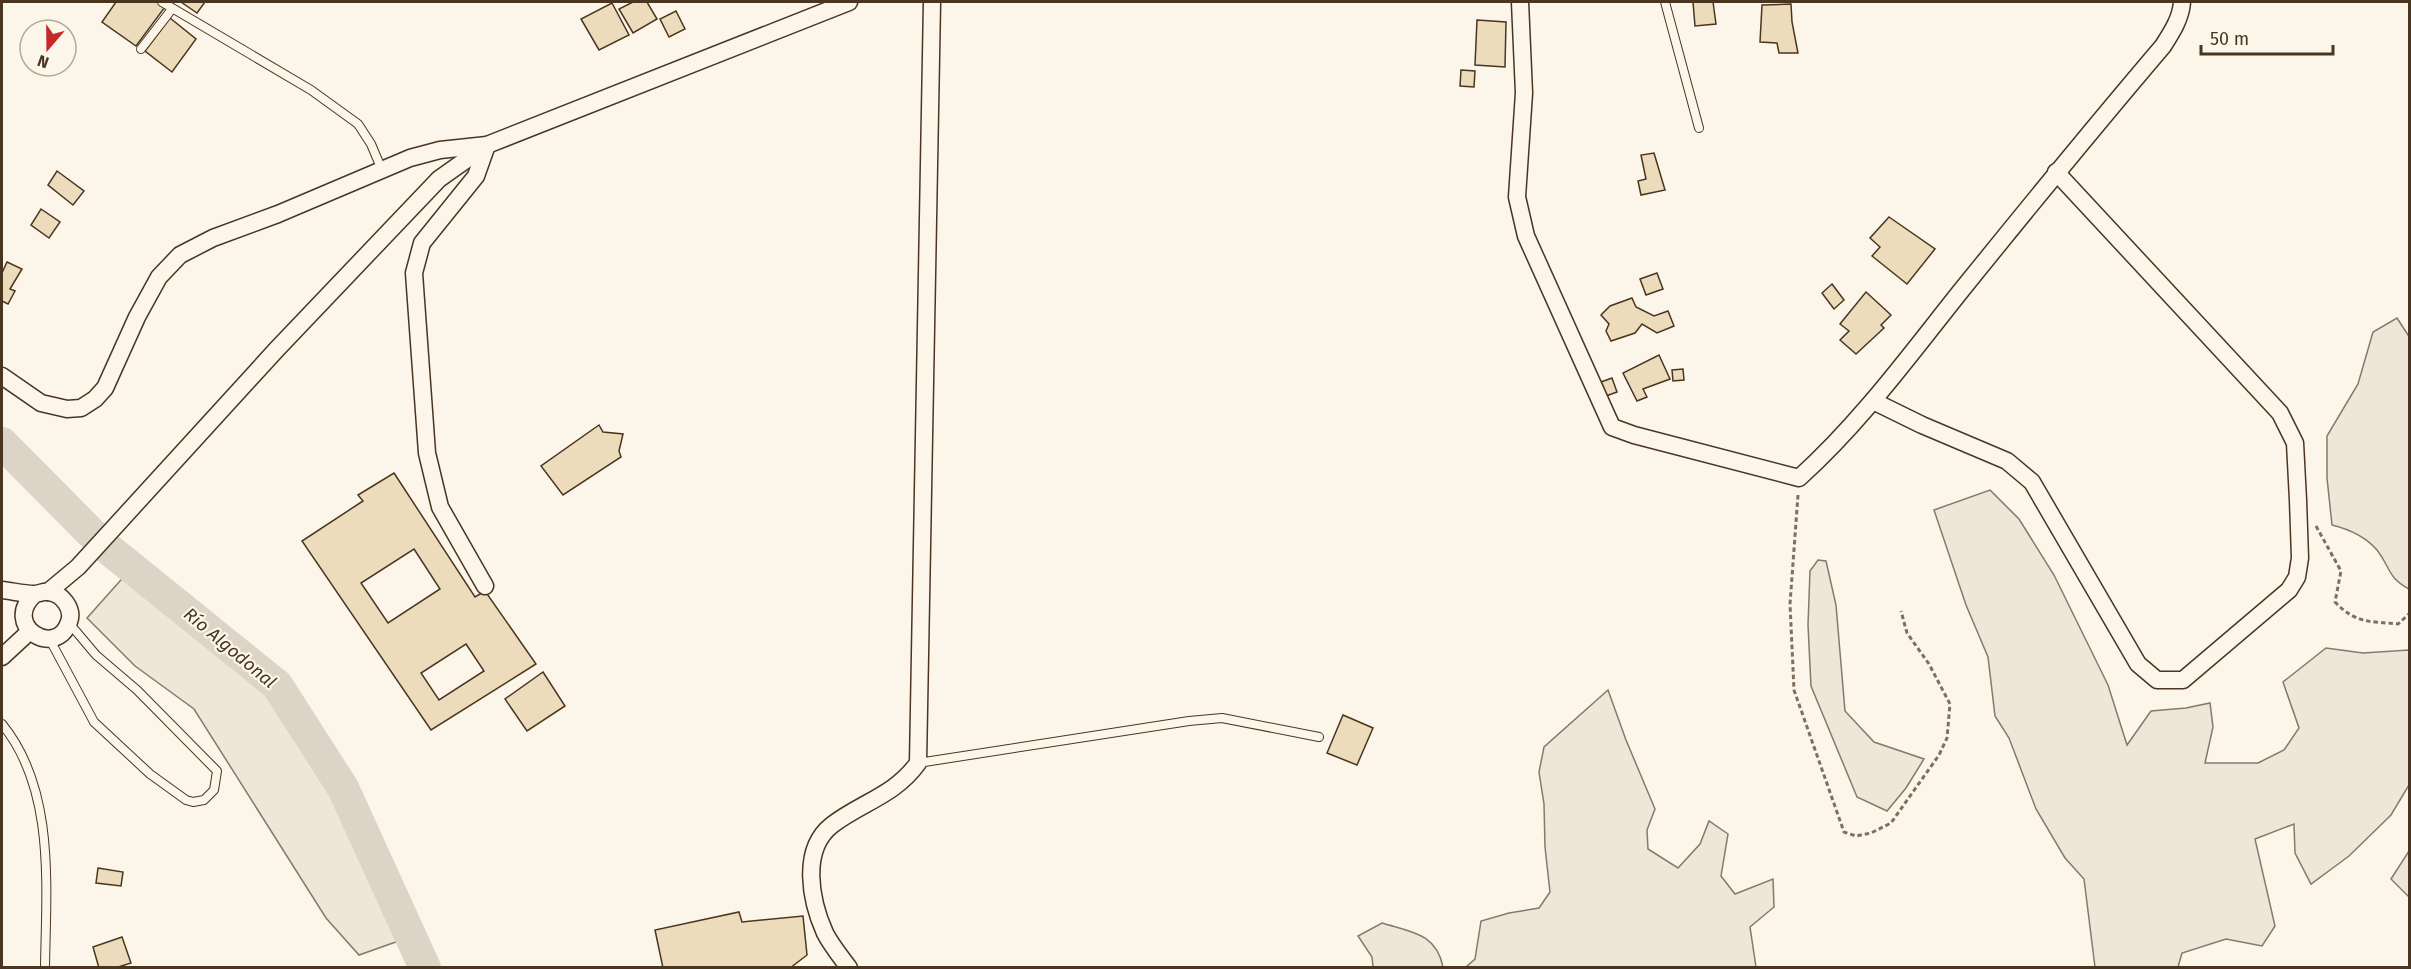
<svg xmlns="http://www.w3.org/2000/svg" width="2411" height="969" font-family="'Fira Sans',sans-serif">
  <style>
    .green { fill: #ede6d9; stroke: #887966; stroke-width: 1.5 }
    .lines { fill: none; stroke-linecap: round; stroke-linejoin: round }
    .river { stroke: #dcd4c6; stroke-width: 32 }
    .building { fill: #ecdcbc; stroke: #4a3520; stroke-width: 1.5; fill-rule: evenodd }
    .service-casing { stroke: #4a3520; stroke-width: 10 }
    .minor-casing { stroke: #4a3520; stroke-width: 19 }
    .path { stroke: #7f6f5c; stroke-width: 3; stroke-dasharray: 4.5 3; stroke-linecap: butt }
    .service { stroke: #fbf6e9; stroke-width: 8 }
    .minor { stroke: #fbf6e9; stroke-width: 16 }
    .labels { text-anchor: middle; dominant-baseline: central; stroke-width: 4.5; stroke-linejoin: round; paint-order: stroke }
    .water-label { font-size: 18px; font-style: italic; fill: #4a3520; stroke: #fbf6e9 }
  </style>
  <rect width="100%" height="100%" fill="#fbf6e9"/>
  <g class="green">
    <path d="M2397,318L2410,338L2409,589C2387,577 2391,568 2377,550C2365,536 2348,529 2332,525L2327,478V436L2358,384L2373,332Z"/>
    <path d="M1990,490L2019,519L2054,575L2108,685L2127,745L2151,711L2186,708L2210,703L2213,727L2205,763H2258L2284,750L2299,728L2283,682L2326,648L2363,653L2409,650V785L2391,815L2349,856L2311,884L2295,853L2294,824L2255,839L2275,926L2262,946L2226,939L2182,953L2178,967H2095L2084,879L2065,858L2036,809L2009,738L1995,716L1988,657L1966,605L1934,510Z"/>
    <path d="M1818,560L1826,561L1836,605L1845,711L1874,742L1924,759L1906,788L1887,811L1857,797L1811,686L1808,625L1810,571Z"/>
    <path d="M128,572L274,686L340,792L407,938L359,955L326,918L194,709L135,666L87,618Z"/>
    <path d="M1608,690L1626,740L1655,809L1647,830L1648,849L1678,868L1700,844L1709,821L1728,834L1721,876L1735,894L1773,879L1774,907L1750,927L1756,967H1466L1475,959L1481,921L1509,913L1539,908L1550,892L1545,847L1544,804L1539,772L1544,747Z"/>
    <path d="M2409,851V897L2391,879Z"/>
    <path d="M1382,923C1411,932 1436,933 1443,967H1373L1372,957L1358,936Z"/>
  </g>
  <g class="lines">
    <path class="river" d="M2,443L101,543L277,685L343,788L425,968"/>
  </g>
  <g class="building">
    <path d="M116,2H158L165,7L136,46L102,22Z"/>
    <path d="M181,2H205L197,13Z"/>
    <path d="M633,2H647L657,19L633,33L619,9Z"/>
    <path d="M1693,2H1713L1716,24L1695,26Z"/>
    <path d="M612,3L629,35L599,50L581,19Z"/>
    <path d="M1791,4L1792,22L1798,53H1779L1777,43L1760,42L1762,5Z"/>
    <path d="M676,11L685,29L669,37L660,19Z"/>
    <path d="M170,18L196,39L172,72L145,51Z"/>
    <path d="M1477,20L1506,22L1505,67L1475,65Z"/>
    <path d="M1461,70L1475,71L1474,87L1460,86Z"/>
    <path d="M1654,153L1665,190L1641,195L1638,181L1646,179L1641,155Z"/>
    <path d="M57,171L84,191L73,205L48,185Z"/>
    <path d="M41,209L60,222L49,238L31,225Z"/>
    <path d="M1889,217L1935,249L1907,284L1872,256L1880,247L1870,238Z"/>
    <path d="M7,262L22,269L10,289L15,291L8,304L2,301V273Z"/>
    <path d="M1657,273L1663,289L1646,295L1640,279Z"/>
    <path d="M1832,284L1844,300L1834,309L1822,293Z"/>
    <path d="M1866,292L1891,315L1881,325L1884,328L1856,354L1840,340L1849,331L1840,324Z"/>
    <path d="M1632,298L1636,307L1654,316L1668,311L1674,326L1657,333L1642,324L1635,333L1611,341L1606,331L1609,324L1601,315L1610,306Z"/>
    <path d="M1659,355L1670,379L1643,389L1647,397L1637,401L1623,373Z"/>
    <path d="M1683,369L1684,380L1673,381L1672,370Z"/>
    <path d="M1612,378L1617,392L1606,396L1601,382Z"/>
    <path d="M599,425L603,432L623,434L619,451L621,457L563,495L541,466Z"/>
    <path d="M394,473L475,597L485,591L536,664L431,730L302,541L363,501L358,495ZM414,549L440,589L388,623L361,583ZM466,644L484,671L439,700L421,673Z"/>
    <path d="M543,672L565,706L527,731L505,699Z"/>
    <path d="M1343,715L1373,728L1357,765L1327,753Z"/>
    <path d="M98,868L123,872L121,886L96,883Z"/>
    <path d="M739,912L742,922L803,916L807,955L790,968H663L655,930Z"/>
    <path d="M122,937L131,963L115,968H99L93,947Z"/>
  </g>
  <g class="lines">
    <defs>
      <g id="service">
        <path d="M162,2L311,90L358,124L371,144L382,170"/>
        <path d="M1665,2L1699,128"/>
        <path d="M141,49L172,9"/>
        <path d="M49,638L94,722L150,774L186,800L193,802L204,800L214,790L217,771L137,690L96,655L69,623"/>
        <path d="M2,724C56,790 46,888 45,968"/>
        <path d="M918,763L1189,721L1222,718L1319,737"/>
      </g>
      <g id="minor">
        <path d="M1520,2L1524,93L1517,197L1526,236L1612,427L1634,435L1799,478C1860,423 1909,356 1960,292C2027,209 2094,127 2163,46C2172,32 2181,18 2182,2"/>
        <path d="M2,376L41,403L67,409L81,408L95,399L105,388L137,317L159,277L180,255L213,238L278,214L410,158L440,150L487,145L476,176L422,243L414,273L427,453L440,507L485,586"/>
        <path d="M1873,401L1922,425L2007,461L2032,482L2138,664L2157,680H2183L2289,590L2297,577L2300,558L2298,500L2295,443L2280,413L2056,172"/>
        <path d="M2,590C12,591 24,594 34,594C39,594 44,591 48,592C62,593 74,609 69,622C56,660 0,625 35,594"/>
        <path d="M48,592L78,567L277,349L439,179L487,145L849,2"/>
        <path d="M2,657L29,632"/>
        <path d="M849,968C841,957 831,945 825,933C811,902 800,850 832,825C862,802 894,796 918,763L932,2"/>
      </g>
    </defs>
    <use href="#service" class="service-casing"/>
    <use href="#minor" class="minor-casing"/>
    <g class="path">
      <path d="M1798,495L1790,604L1794,690L1844,832L1856,836L1871,833L1891,823L1939,755L1947,738L1950,704L1929,664L1907,633L1901,611"/>
      <path d="M2316,526L2341,571L2335,602C2356,624 2370,621 2398,624L2410,613"/>
    </g>
    <use href="#service" class="service"/>
    <use href="#minor" class="minor"/>
  </g>
  <g class="labels">
    <g class="water-label">
      <text transform="translate(230 648) rotate(40)">Río Algodonal</text>
    </g>
  </g>
  <rect width="2411" height="969" fill="none" stroke="#4a3520" stroke-width="6"/>
  <g transform="translate(48 48) rotate(200)"><circle r="28" fill="#fbf6e9" stroke="#b4a999" stroke-width="1.5"/>
  <path d="M0-4.5L10 22L0 15L-10 22Z" fill="#c62828"/>
  <text y="-9" font-size="16" font-weight="bold" text-anchor="middle" fill="#4a3520">N</text>
  </g>
  <path d="M2201 45v9h132v-9" fill="none" stroke="#4a3520" stroke-width="3"/>
  <text x="2210" y="45" font-size="18" fill="#4a3520" stroke="#fbf6e9" stroke-width="4.5" paint-order="stroke">50 m</text>
</svg>
